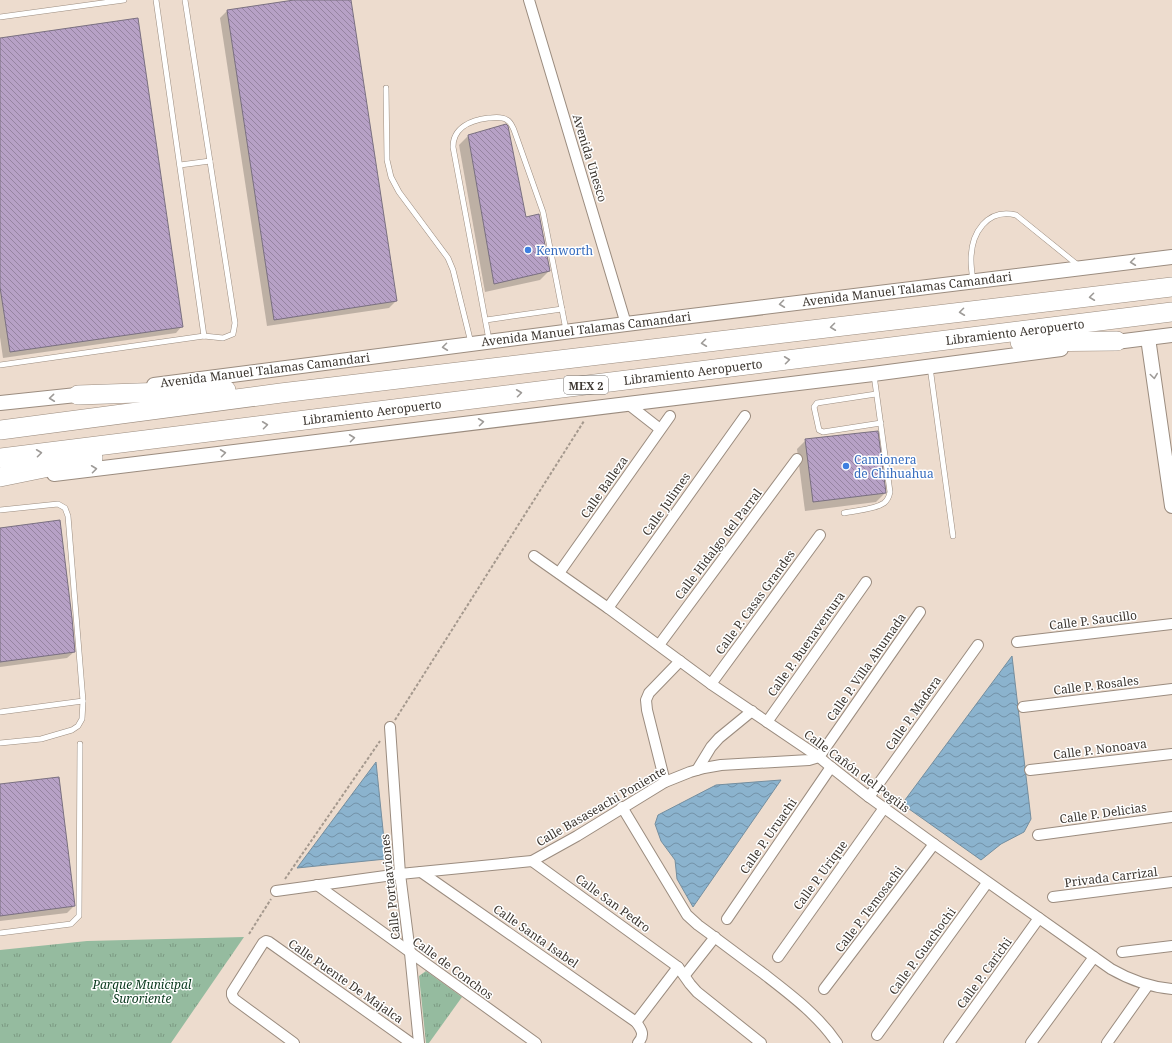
<svg xmlns="http://www.w3.org/2000/svg" width="1172" height="1043" font-family="'Noto Serif',serif">
  <style>
    .grass { fill: url(#grass-tufts) }
    .water { fill: url(#water-waves); stroke: #748e9f }
    .shadow { fill: #0003 }
    .building { fill: url(#building-back-hatch); stroke: #7a7080 }
    .lines { fill: none; stroke-linecap: round; stroke-linejoin: round }
    .lane-casing { stroke: #9b8c7f; stroke-width: 6 }
    .street-casing { stroke: #9b8c7f; stroke-width: 12 }
    .secondary-casing { stroke: #9b8c7f; stroke-width: 16 }
    .highway-casing { stroke: #9b8c7f; stroke-width: 20 }
    .path { stroke: #a5998e; stroke-width: 2; stroke-dasharray: 3 2; stroke-linecap: butt }
    .lane { stroke: #fff; stroke-width: 5 }
    .street { stroke: #fff; stroke-width: 10 }
    .secondary { stroke: #fff; stroke-width: 14 }
    .highway { stroke: #fff; stroke-width: 19 }
    .oneway { stroke: #9e9b98 }
    .shop-dot { fill: #3f7fe0; stroke: #fff; stroke-width: 1.5 }
    .labels { text-anchor: middle; dominant-baseline: central; stroke-width: 3; stroke-linejoin: round; paint-order: stroke }
    .shield { fill: #fff; stroke: #77736f; stroke-width: 1 }
    .shield-label { font-size: 11px; font-weight: bold; fill: #3d3731 }
    .street-label { font-size: 12px; fill: #3d3731; stroke: #fff }
    .shop-label { font-size: 12px; fill: #366cbe; stroke: #fff; text-anchor: start }
    .park-label { font-size: 12px; font-style: italic; fill: #07371b; stroke: #fff }
  </style>
  <defs>
    <pattern id="grass-tufts" width="24" height="20" patternUnits="userSpaceOnUse"><rect width="24" height="20" fill="#95bb9f"/><path d="M3 7l-1-3M5 7V3M7 7l1-3M15 17l-1-3M17 17v-4M19 17l1-3" fill="none" stroke="#7b9982"/></pattern>
    <pattern id="water-waves" width="16" height="10" patternUnits="userSpaceOnUse"><rect width="16" height="10" fill="#8bb3ce"/><path d="M0 5q4-4 8 0t8 0" fill="none" stroke="#7392a8"/></pattern>
    <pattern id="building-back-hatch" width="6" height="6" patternUnits="userSpaceOnUse"><rect width="6" height="6" fill="#b7a1c6"/><path d="M-1 5l2 2M0 0l6 6M5-1l2 2" fill="none" stroke="#9684a1"/></pattern>
  </defs>
  <rect width="100%" height="100%" fill="#eddcce"/>
  <g class="grass">
    <path d="M244,937L171,1043H0V950L87,941Z"/>
    <path d="M426,971L462,997L429,1043H426L419,976Z"/>
  </g>
  <g class="water">
    <path d="M1012,656L1031,819L1024,832L1001,844L981,860L902,804Z"/>
    <path d="M376,762L386,859L297,868Z"/>
    <path d="M781,780L693,907L677,879L675,860L661,841L655,824L658,815L716,785Z"/>
  </g>
  <g class="shadow">
    <path d="M301,0H350L396,301L389,308L267,326L220,18L227,11Z"/>
    <path d="M0,39L182,326L176,333L3,358L0,337Z"/>
    <path d="M468,136L525,218L549,271L540,280L485,292L459,145Z"/>
    <path d="M806,440L885,493L876,502L805,511L797,449Z"/>
    <path d="M0,529L74,652L67,658L0,667Z"/>
    <path d="M0,785L74,906L67,913L0,921Z"/>
  </g>
  <g class="building">
    <path d="M294,0H351L397,301L274,320L227,10Z"/>
    <path d="M138,18L183,327L10,352L0,287V38Z"/>
    <path d="M506,124L508,126L526,217L539,214L550,271L494,284L468,135Z"/>
    <path d="M878,431L886,493L813,502L805,439Z"/>
    <path d="M60,520L72,618L75,652L0,662V528Z"/>
    <path d="M59,777L75,906L0,916V784Z"/>
  </g>
  <g class="lines">
    <defs>
      <g id="lane">
        <path d="M156,0L204,336"/>
        <path d="M0,17L124,0"/>
        <path d="M386,88L387,160L391,177L399,192L448,258L453,270L471,343"/>
        <path d="M180,165L210,161"/>
        <path d="M973,281C972,274 971,267 971,260C971,233 987,208 1016,215L1079,266"/>
        <path d="M486,320L562,309"/>
        <path d="M489,340L453,147C453,127 472,120 488,118C495,118 501,116 507,120C511,122 512,126 514,130L543,212L566,330"/>
        <path d="M0,365L204,336L223,338L233,334L235,323L185,0"/>
        <path d="M930,367L953,536"/>
        <path d="M876,394L817,403L814,407L819,430L823,432L881,423"/>
        <path d="M0,510L58,504L65,508L68,516L83,701L0,712"/>
        <path d="M844,513C856,510 874,510 884,503C888,500 889,497 890,492L874,375"/>
        <path d="M0,743L41,739L72,730L78,726L82,719L83,701"/>
        <path d="M0,933L71,924L79,916L80,744"/>
      </g>
      <g id="street">
        <path d="M529,0L626,324"/>
        <path d="M628,404L660,429"/>
        <path d="M534,556L608,608L711,684L819,757L831,767L869,797L934,844L1111,969C1130,980 1150,987 1172,989"/>
        <path d="M559,573L670,416"/>
        <path d="M608,608L745,416"/>
        <path d="M1017,642L1172,624"/>
        <path d="M659,645L797,459"/>
        <path d="M711,684L820,535"/>
        <path d="M1023,707L1172,689"/>
        <path d="M767,722L866,582"/>
        <path d="M390,727L400,874L410,953L419,1043"/>
        <path d="M697,770L711,747L719,738L752,711"/>
        <path d="M1030,770L1172,754"/>
        <path d="M665,782L647,710L646,700L649,693L680,661"/>
        <path d="M869,797L978,645"/>
        <path d="M622,807L687,915L698,925C720,941 742,958 764,974C791,995 818,1015 837,1043"/>
        <path d="M1038,835L1172,817"/>
        <path d="M532,861L678,967L690,984L697,992L761,1043"/>
        <path d="M421,872L636,1022C642,1030 645,1035 638,1043"/>
        <path d="M317,885L536,1043"/>
        <path d="M276,891L400,874L532,861L577,836L665,782L690,772L704,768L721,765L809,760L819,757L920,612"/>
        <path d="M1053,897L1172,882"/>
        <path d="M727,919L831,767"/>
        <path d="M1122,952L1172,946"/>
        <path d="M778,957L884,808"/>
        <path d="M685,975L715,937"/>
        <path d="M824,989L934,844"/>
        <path d="M636,1022L678,967"/>
        <path d="M877,1035L987,883"/>
        <path d="M294,1043L234,999L232,995V992L263,943L266,941L269,942L411,1043"/>
        <path d="M949,1043L1039,918"/>
        <path d="M1031,1043L1094,957"/>
        <path d="M1107,1043L1148,985"/>
      </g>
      <g id="secondary">
        <path d="M1148,338L1172,506"/>
        <path d="M1108,343L1172,335"/>
        <path d="M154,385L626,324L1172,257"/>
        <path d="M0,403L86,394"/>
        <path d="M54,474L873,374L1061,349"/>
      </g>
      <g id="highway">
        <path d="M1020,342L1117,341"/>
        <path d="M78,395L226,390"/>
        <path d="M0,430L281,393L1172,287"/>
        <path d="M0,458L1172,312"/>
        <path d="M0,477L93,458"/>
      </g>
    </defs>
    <use href="#lane" class="lane-casing"/>
    <use href="#street" class="street-casing"/>
    <use href="#secondary" class="secondary-casing"/>
    <use href="#highway" class="highway-casing"/>
    <g class="path">
      <path d="M395,720L584,421"/>
      <path d="M285,879L380,741"/>
      <path d="M249,934L271,899"/>
    </g>
    <use href="#lane" class="lane"/>
    <use href="#street" class="street"/>
    <use href="#secondary" class="secondary"/>
    <use href="#highway" class="highway"/>
  </g>
  <defs><path id="oneway-chevron" d="M-2-3.5L2.5 0L-2 3.5" fill="none" stroke-width="1.6" stroke-linecap="round" stroke-linejoin="round"/></defs>
  <g class="oneway">
    <use href="#oneway-chevron" transform="translate(1133 262) rotate(173)"/>
    <use href="#oneway-chevron" transform="translate(1092 297) rotate(173)"/>
    <use href="#oneway-chevron" transform="translate(782 304) rotate(173)"/>
    <use href="#oneway-chevron" transform="translate(962 312) rotate(173)"/>
    <use href="#oneway-chevron" transform="translate(833 327) rotate(173)"/>
    <use href="#oneway-chevron" transform="translate(704 343) rotate(173)"/>
    <use href="#oneway-chevron" transform="translate(445 347) rotate(173)"/>
    <use href="#oneway-chevron" transform="translate(787 360) rotate(-7)"/>
    <use href="#oneway-chevron" transform="translate(1154 376) rotate(82)"/>
    <use href="#oneway-chevron" transform="translate(519 393) rotate(-7)"/>
    <use href="#oneway-chevron" transform="translate(52 398) rotate(174)"/>
    <use href="#oneway-chevron" transform="translate(481 422) rotate(-7)"/>
    <use href="#oneway-chevron" transform="translate(265 425) rotate(-7)"/>
    <use href="#oneway-chevron" transform="translate(352 438) rotate(-7)"/>
    <use href="#oneway-chevron" transform="translate(39 453) rotate(-7)"/>
    <use href="#oneway-chevron" transform="translate(223 453) rotate(-7)"/>
    <use href="#oneway-chevron" transform="translate(94 469) rotate(-7)"/>
  </g>
  <g class="shop-dot">
    <circle cx="528" cy="250" r="4"/>
    <circle cx="846" cy="466" r="4"/>
  </g>
  <g class="labels">
    <rect class="shield" x="564" y="376" width="44" height="18" rx="3"/>
    <g class="shield-label">
      <text x="586" y="385">MEX 2</text>
    </g>
    <g class="street-label">
      <text transform="translate(590 158) rotate(73)">Avenida Unesco</text>
      <text transform="translate(907 289) rotate(-7)">Avenida Manuel Talamas Camandari</text>
      <text transform="translate(586 329) rotate(-7)">Avenida Manuel Talamas Camandari</text>
      <text transform="translate(1015 332) rotate(-7)">Libramiento Aeropuerto</text>
      <text transform="translate(265 370) rotate(-7)">Avenida Manuel Talamas Camandari</text>
      <text transform="translate(693 372) rotate(-7)">Libramiento Aeropuerto</text>
      <text transform="translate(372 412) rotate(-7)">Libramiento Aeropuerto</text>
      <text transform="translate(604 487) rotate(-55)">Calle Balleza</text>
      <text transform="translate(666 504) rotate(-55)">Calle Julimes</text>
      <text transform="translate(718 544) rotate(-53)">Calle Hidalgo del Parral</text>
      <text transform="translate(755 602) rotate(-54)">Calle P. Casas Grandes</text>
      <text transform="translate(1093 620) rotate(-7)">Calle P. Saucillo</text>
      <text transform="translate(806 644) rotate(-55)">Calle P. Buenaventura</text>
      <text transform="translate(866 667) rotate(-55)">Calle P. Villa Ahumada</text>
      <text transform="translate(1096 685) rotate(-7)">Calle P. Rosales</text>
      <text transform="translate(913 713) rotate(-55)">Calle P. Madera</text>
      <text transform="translate(1100 749) rotate(-7)">Calle P. Nonoava</text>
      <text transform="translate(857 771) rotate(37)">Calle Cañón del Pegüis</text>
      <text transform="translate(601 806) rotate(-30)">Calle Basaseachi Poniente</text>
      <text transform="translate(1103 813) rotate(-8)">Calle P. Delicias</text>
      <text transform="translate(768 836) rotate(-55)">Calle P. Uruachi</text>
      <text transform="translate(820 875) rotate(-54)">Calle P. Urique</text>
      <text transform="translate(1111 877) rotate(-7)">Privada Carrizal</text>
      <text transform="translate(390 887) rotate(-96)">Calle Portaaviones</text>
      <text transform="translate(613 903) rotate(36)">Calle San Pedro</text>
      <text transform="translate(869 909) rotate(-53)">Calle P. Temosachi</text>
      <text transform="translate(536 936) rotate(35)">Calle Santa Isabel</text>
      <text transform="translate(922 951) rotate(-54)">Calle P. Guachochi</text>
      <text transform="translate(453 968) rotate(36)">Calle de Conchos</text>
      <text transform="translate(984 973) rotate(-54)">Calle P. Carichi</text>
      <text transform="translate(346 981) rotate(35)">Calle Puente De Majalca</text>
    </g>
    <g class="shop-label">
      <text x="536" y="250">Kenworth</text>
      <text x="854" y="459">Camionera<tspan x="854" dy="14">de Chihuahua</tspan></text>
    </g>
    <g class="park-label">
      <text x="142" y="984">Parque Municipal<tspan x="142" dy="14">Suroriente</tspan></text>
    </g>
  </g>
</svg>
